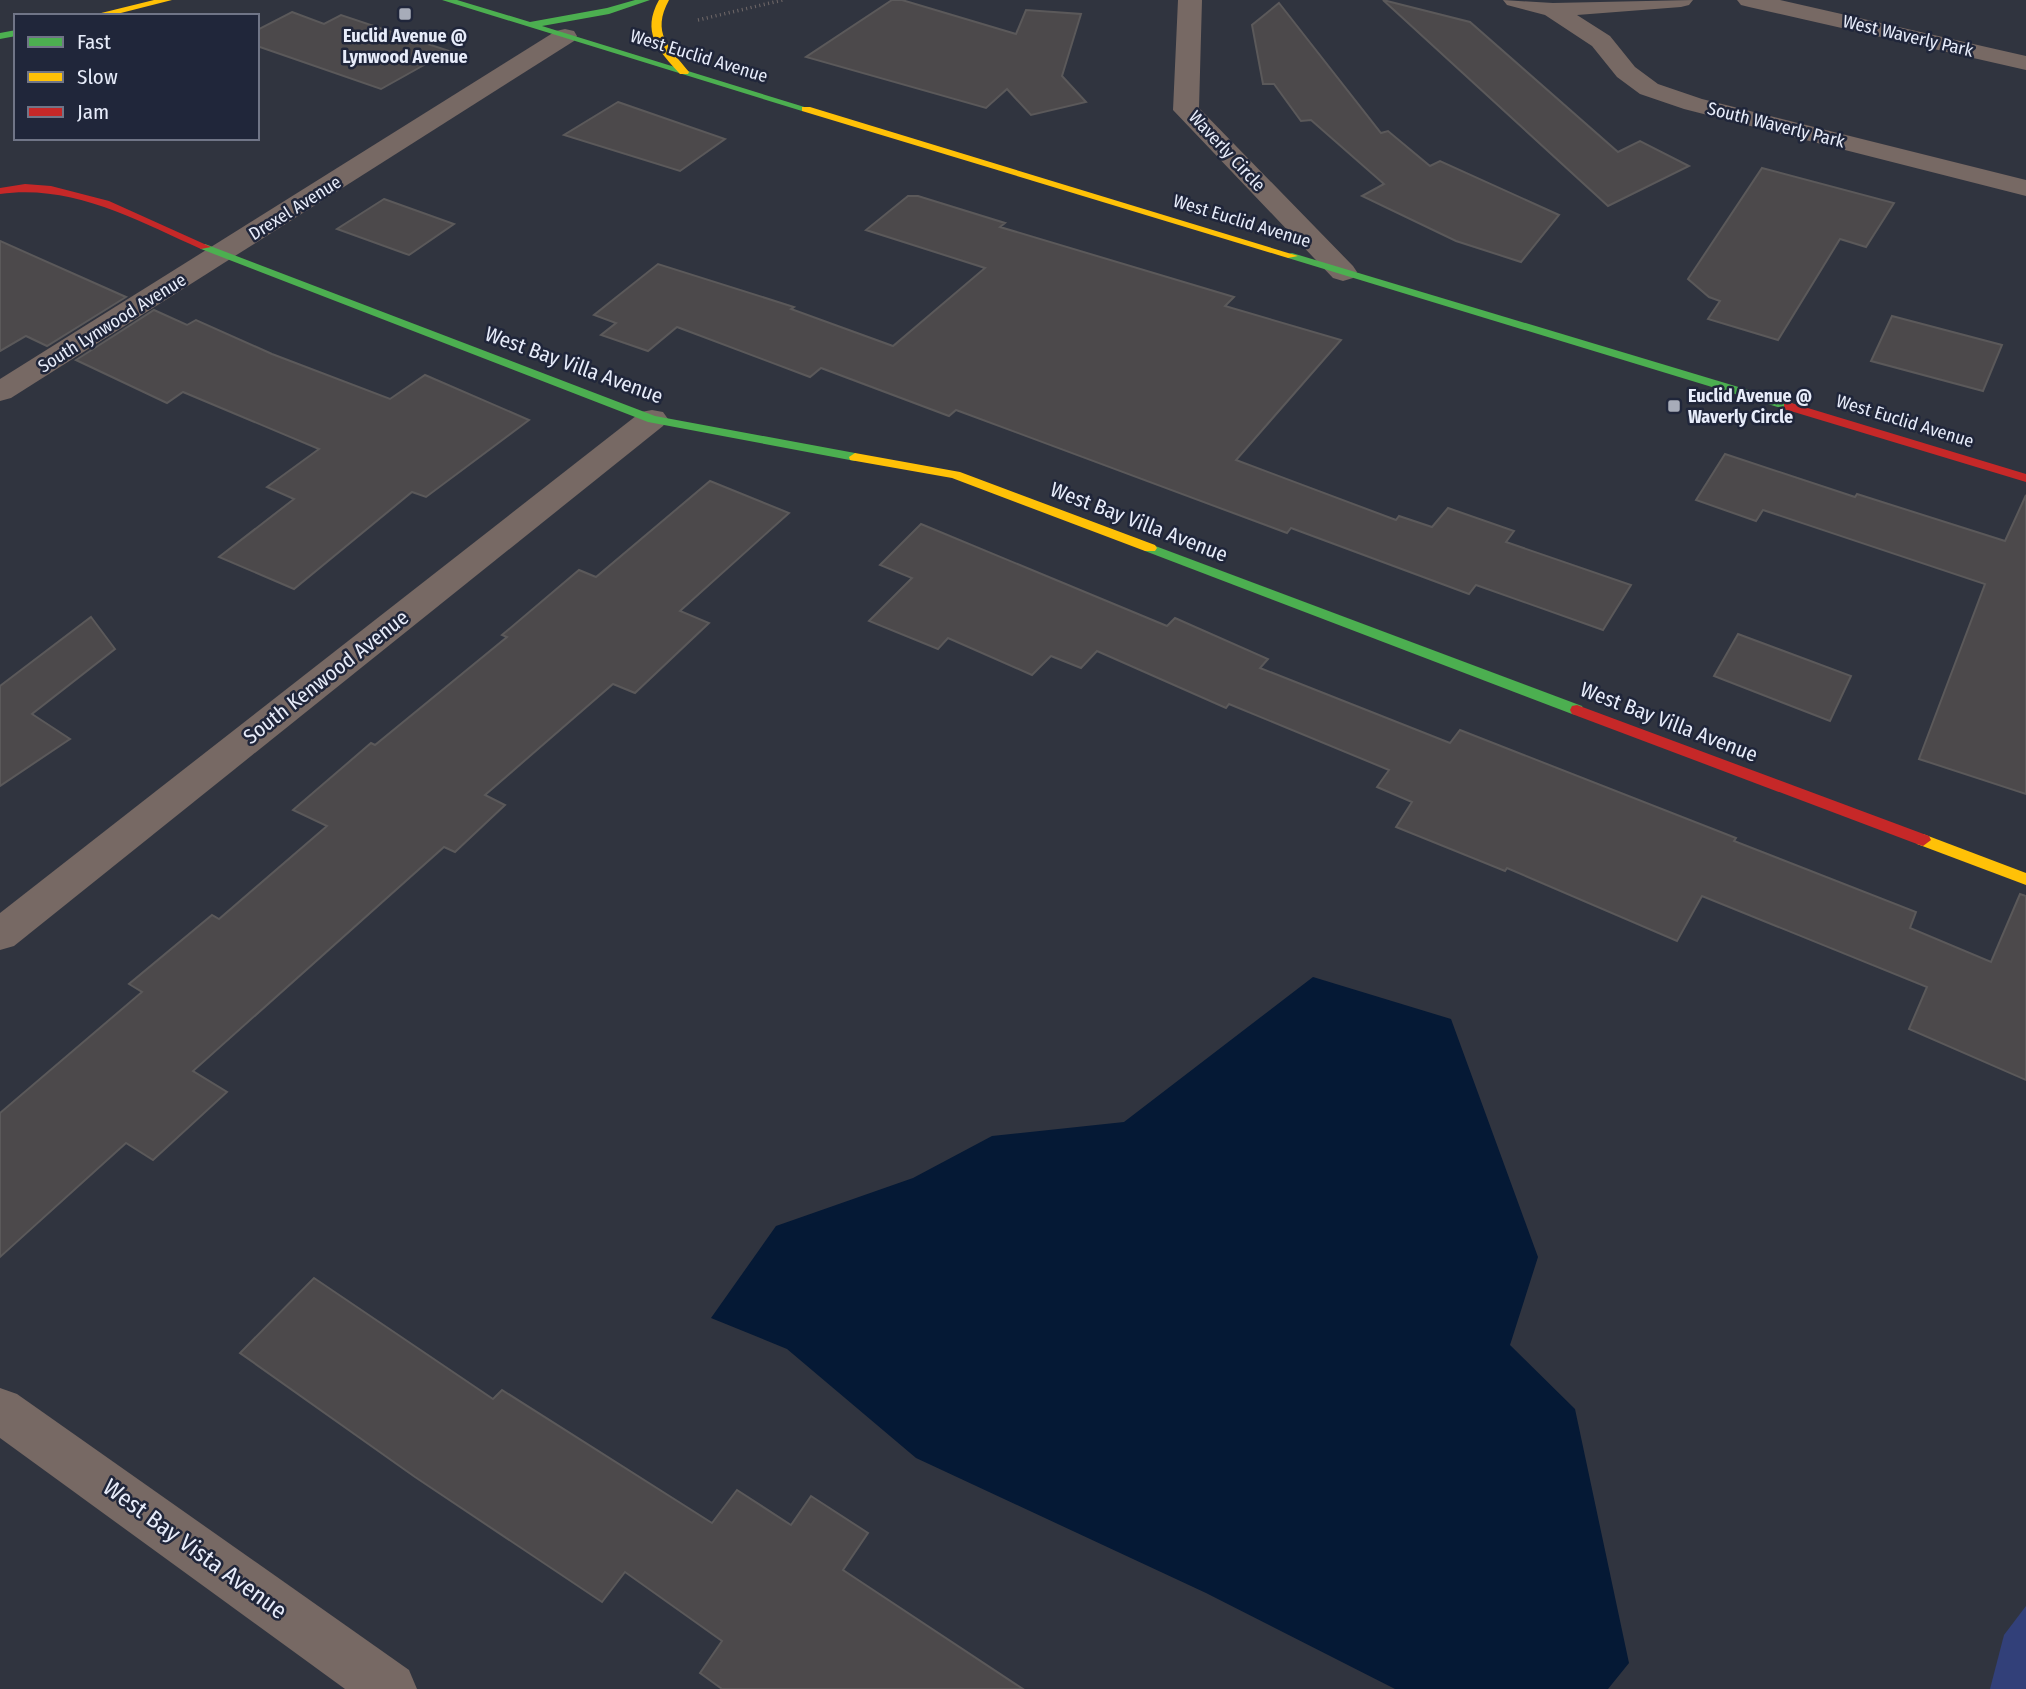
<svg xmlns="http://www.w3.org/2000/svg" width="2026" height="1689" font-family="'Fira Sans Condensed',sans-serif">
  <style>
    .green { fill: #324079 }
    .water { fill: #051935 }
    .building { fill: #4c494b; stroke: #5b595a; stroke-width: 2 }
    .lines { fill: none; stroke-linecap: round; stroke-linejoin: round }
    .path { stroke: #716969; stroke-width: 3.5; stroke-dasharray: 1 3.5; stroke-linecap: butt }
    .street { fill: #776964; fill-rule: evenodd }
    .fast { fill: #4caf50; fill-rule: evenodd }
    .slow { fill: #ffc107; fill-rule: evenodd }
    .jam { fill: #c62828; fill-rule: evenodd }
    .poi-dot { fill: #a7acb9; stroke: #20263a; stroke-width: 2.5 }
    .labels { text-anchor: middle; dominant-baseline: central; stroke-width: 5; stroke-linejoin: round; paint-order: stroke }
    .far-poi-label { font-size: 18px; font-weight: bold; fill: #e7ecfa; stroke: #20263a }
    .far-street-label { font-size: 18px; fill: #e7ecfa; stroke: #20263a }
    .street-label { font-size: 21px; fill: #e7ecfa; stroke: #20263a }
    .near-street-label { font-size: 24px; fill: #e7ecfa; stroke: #20263a }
  </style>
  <rect width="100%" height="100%" fill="#30343f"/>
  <path class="green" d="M2026,1606V1689H1990L2004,1635Z"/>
  <path class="water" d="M1313,977L1451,1019L1538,1257L1510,1345L1575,1409L1629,1663L1608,1689H1395L1206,1593L916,1458L787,1349L711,1318L776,1226L913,1178L992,1136L1124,1122Z"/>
  <g class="building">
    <path d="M892,0H902L1016,34L1026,10L1081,14L1062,76L1086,102L1031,115L1007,89L986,108L806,57Z"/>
    <path d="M1383,0L1470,22L1618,152L1640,141L1689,166L1608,206Z"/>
    <path d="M1279,3L1381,133L1388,131L1430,166L1440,161L1559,215L1521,262L1456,241L1362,196L1384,184L1311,120L1301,121L1274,84H1263L1252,25Z"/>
    <path d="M292,12L324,24L341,15L449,51L381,89L257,46V30Z"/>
    <path d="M618,102L725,139L680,171L564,135Z"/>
    <path d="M1762,168L1894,203L1866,247L1840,239L1778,340L1708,319L1720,301L1709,297L1688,279Z"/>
    <path d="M908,196H918L1005,223L1000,227L1234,297L1225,306L1341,340L1236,460L1396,520L1399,516L1432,527L1448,508L1514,531L1506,542L1631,585L1603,630L1476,585L1469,594L1291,528L1287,533L956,410L949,416L821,368L810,377L677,327L648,351L601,335L616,323L594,315L658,264L794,307L791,309L893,346L985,268L866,230Z"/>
    <path d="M384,199L454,224L409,255L337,229Z"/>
    <path d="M0,241L126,297L47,346L26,336L0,351Z"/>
    <path d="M154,310L187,325L196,320L272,354L390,399L425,375L529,420L426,497L412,492L294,589L219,557L294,499L267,487L319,449L183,392L167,403L76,360Z"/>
    <path d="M1892,316L2002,345L1983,391L1871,361Z"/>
    <path d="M1725,454L1855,497L1857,494L2005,541L2026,495V794L1919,759L1985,584L1763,510L1756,521L1696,500Z"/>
    <path d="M710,481L789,513L680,611L709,623L635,693L613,684L485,795L505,805L455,852L444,847L193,1071L227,1092L153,1160L126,1143L0,1257V1113L142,992L129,984L212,915L219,919L327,826L293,810L371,743L375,745L507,637L502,635L579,570L596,577Z"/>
    <path d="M921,524L1167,626L1175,618L1268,659L1260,668L1450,743L1460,730L1736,838L1734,841L1916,912L1910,928L1991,962L2020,894L2026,896V1080L1909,1029L1927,987L1702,896L1677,941L1507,868L1505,871L1396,827L1412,802L1377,787L1389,770L1229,704L1226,708L1097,651L1081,668L1051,656L1032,675L948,638L938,649L869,621L912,578L880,565Z"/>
    <path d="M91,617L115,649L32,714L70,739L0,786V686Z"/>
    <path d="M1738,634L1851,676L1830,721L1714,676Z"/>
    <path d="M314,1278L493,1399L502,1390L712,1523L737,1490L791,1525L811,1496L868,1533L843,1570L1023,1689H722L700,1673L722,1641L625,1572L602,1602L415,1477L240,1353Z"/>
  </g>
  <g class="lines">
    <path class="path" d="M698,20L783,0"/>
    <g class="street">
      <path d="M1178,0H1202L1199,108L1353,266L1357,272L1353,278L1343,281L1333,278L1173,110Z"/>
      <path d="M1503,0L1553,3L1693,0L1689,5L1681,7L1577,15L1610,36L1635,67L1658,84L1702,99L2026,180V196L1684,109L1640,94L1617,77L1592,46L1545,15L1507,5Z"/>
      <path d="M1737,0H1780L2026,56V70L1749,7L1741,5Z"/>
      <path d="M565,29L574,31L577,36L574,41L11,398L0,401V379L556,31Z"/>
      <path d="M652,410L663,412L668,419L663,426L14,946L0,950V913L641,412Z"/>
      <path d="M0,1388L17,1394L409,1670L417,1689H345L0,1438Z"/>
    </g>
    <g class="fast">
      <path d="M442,0H457L530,22L607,8L635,0H650L609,14L542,26L811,109L802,111Z"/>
      <path d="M16,30V36L0,39V33Z"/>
      <path d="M205,244L655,416L855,453L861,457L855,461L648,422L201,249L199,247Z"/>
      <path d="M1292,253L1792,403L1794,406L1788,410L1784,409L1288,258V254Z"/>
      <path d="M1150,544L1582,706L1584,710L1577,715L1572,714L1145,551L1143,548L1145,545Z"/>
    </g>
    <g class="slow">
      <path d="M154,0H172L109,16H89Z"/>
      <path d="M659,0H669C651,33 669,47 689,72L688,74H680C658,50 641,32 659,0Z"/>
      <path d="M802,107H810L1298,256L1288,258L802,111Z"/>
      <path d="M855,453L960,472L1155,545L1157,548L1155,551H1145L952,478L850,460L849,457Z"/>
      <path d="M1923,834L2026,873V885L1917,844L1915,840L1917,836Z"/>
    </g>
    <g class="jam">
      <path d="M25,184L51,186L109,201L211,247L201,249C136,220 73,184 0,194V188Z"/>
      <path d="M1788,402L2026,474V482L1784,409V403Z"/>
      <path d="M1577,705L1929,836L1931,840L1923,846L1917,844L1572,714L1570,710L1572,706Z"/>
    </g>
  </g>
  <g class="poi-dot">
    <rect x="398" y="7" width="14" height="14" rx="3.5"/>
    <rect x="1667" y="399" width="14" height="14" rx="3.5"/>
  </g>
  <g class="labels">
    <g class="far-poi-label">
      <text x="405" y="36">Euclid Avenue @<tspan x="405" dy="21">Lynwood Avenue</tspan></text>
      <text x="1688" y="396" text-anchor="start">Euclid Avenue @<tspan x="1688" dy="21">Waverly Circle</tspan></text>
    </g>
    <g class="far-street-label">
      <text transform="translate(1908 36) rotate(13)">West Waverly Park</text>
      <text transform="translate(699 56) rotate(17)">West Euclid Avenue</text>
      <text transform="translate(1776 125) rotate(14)">South Waverly Park</text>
      <text transform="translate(1227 151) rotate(47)">Waverly Circle</text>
      <text transform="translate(295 208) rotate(-32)">Drexel Avenue</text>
      <text transform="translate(1242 221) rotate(17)">West Euclid Avenue</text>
      <text transform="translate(112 323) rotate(-32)">South Lynwood Avenue</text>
      <text transform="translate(1905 421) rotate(17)">West Euclid Avenue</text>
    </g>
    <g class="street-label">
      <text transform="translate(574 365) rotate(20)">West Bay Villa Avenue</text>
      <text transform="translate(1139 522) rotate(21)">West Bay Villa Avenue</text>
      <text transform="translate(326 677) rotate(-38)">South Kenwood Avenue</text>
      <text transform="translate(1669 722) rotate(21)">West Bay Villa Avenue</text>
    </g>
    <g class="near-street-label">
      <text transform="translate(195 1549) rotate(36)">West Bay Vista Avenue</text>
    </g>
  </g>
  <rect x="14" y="14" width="245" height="126" fill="#20263a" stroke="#707587" stroke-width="2"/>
  <rect x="28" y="37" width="35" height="10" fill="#4caf50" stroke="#707587" stroke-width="2"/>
  <text x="77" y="49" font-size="21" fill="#e7ecfa">Fast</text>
  <rect x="28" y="72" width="35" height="10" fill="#ffc107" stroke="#707587" stroke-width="2"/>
  <text x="77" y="84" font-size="21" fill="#e7ecfa">Slow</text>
  <rect x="28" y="107" width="35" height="10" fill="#c62828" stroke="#707587" stroke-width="2"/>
  <text x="77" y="119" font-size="21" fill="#e7ecfa">Jam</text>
</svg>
